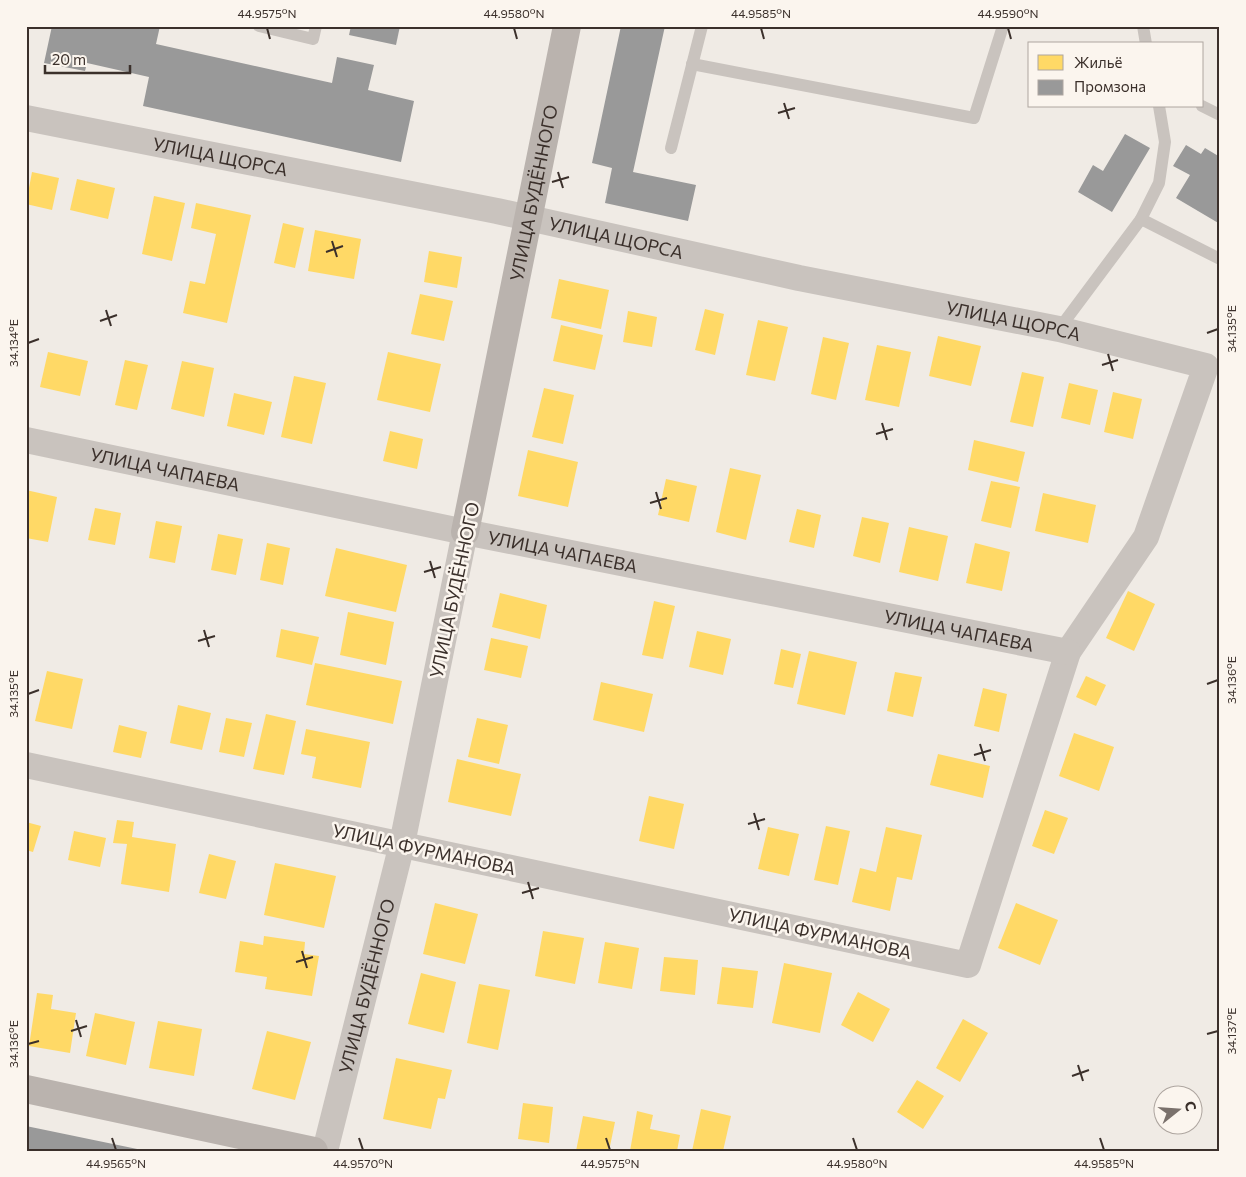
<svg xmlns="http://www.w3.org/2000/svg" width="1246" height="1177" font-family="Commissioner,sans-serif">
  <style>
    .homes { fill: #ffd966 }
    .industry { fill: #999 }
    .lines { fill: none; stroke-linecap: round; stroke-linejoin: round }
    .lane { stroke: #c9c3be; stroke-width: 12 }
    .street { stroke: #c9c3be; stroke-width: 26 }
    .secondary { stroke: #bab3ae; stroke-width: 28 }
    .ticks { fill: none; stroke: #3b302b; stroke-width: 2 }
    .labels { text-anchor: middle; dominant-baseline: central; stroke-width: 5; stroke-linejoin: round; paint-order: stroke }
    .street-label { font-size: 18px; fill: #3b302b; stroke: #fbf5ee }
    .neatline { fill: none; stroke: #3b302b; stroke-width: 2 }
    .ticks-label { font-size: 12px; text-anchor: middle; fill: #3b302b }
  </style>
  <rect width="100%" height="100%" fill="#f0ebe5"/>
  <g class="homes">
    <path d="M32,172L59,178L52,210L26,204Z"/>
    <path d="M77,179L115,188L108,219L70,210Z"/>
    <path d="M154,196L185,203L172,261L142,254Z"/>
    <path d="M196,203L251,215L227,323L183,313L190,281L205,284L216,234L191,228Z"/>
    <path d="M283,223L304,228L295,268L274,263Z"/>
    <path d="M315,230L361,239L354,279L308,271Z"/>
    <path d="M429,251L462,257L457,288L424,282Z"/>
    <path d="M559,279L609,290L601,329L551,318Z"/>
    <path d="M420,294L453,301L444,341L411,334Z"/>
    <path d="M705,309L724,314L715,355L695,350Z"/>
    <path d="M628,311L657,317L652,347L623,342Z"/>
    <path d="M758,320L788,327L775,381L746,375Z"/>
    <path d="M561,325L603,335L595,370L553,361Z"/>
    <path d="M938,336L981,346L971,386L929,376Z"/>
    <path d="M823,337L849,343L836,400L811,394Z"/>
    <path d="M877,345L911,352L899,407L865,400Z"/>
    <path d="M48,352L88,361L80,396L40,387Z"/>
    <path d="M388,352L441,364L430,412L377,400Z"/>
    <path d="M125,360L148,365L137,410L115,405Z"/>
    <path d="M182,361L214,368L204,417L171,409Z"/>
    <path d="M1022,372L1044,377L1033,427L1010,422Z"/>
    <path d="M294,376L326,383L312,444L281,437Z"/>
    <path d="M1069,383L1098,390L1090,425L1061,418Z"/>
    <path d="M544,388L574,395L563,444L532,437Z"/>
    <path d="M1113,392L1142,399L1133,439L1104,432Z"/>
    <path d="M234,393L272,402L264,435L227,426Z"/>
    <path d="M390,431L423,439L417,469L383,461Z"/>
    <path d="M974,440L1025,452L1018,482L968,470Z"/>
    <path d="M528,450L578,462L568,507L518,496Z"/>
    <path d="M730,468L761,475L746,540L716,532Z"/>
    <path d="M666,479L697,486L689,522L658,515Z"/>
    <path d="M991,481L1020,487L1011,528L981,521Z"/>
    <path d="M26,490L57,497L48,542L26,538Z"/>
    <path d="M1043,493L1096,505L1088,543L1035,531Z"/>
    <path d="M95,508L121,513L115,545L88,540Z"/>
    <path d="M797,509L821,515L814,548L789,542Z"/>
    <path d="M862,517L889,523L880,563L853,556Z"/>
    <path d="M156,521L182,526L175,563L149,558Z"/>
    <path d="M909,527L948,536L938,581L899,572Z"/>
    <path d="M218,534L243,539L236,575L211,570Z"/>
    <path d="M267,543L290,548L283,585L260,580Z"/>
    <path d="M975,543L1010,552L1002,591L966,583Z"/>
    <path d="M336,548L407,565L396,612L325,596Z"/>
    <path d="M1128,591L1155,604L1134,651L1106,638Z"/>
    <path d="M500,593L547,605L540,639L492,627Z"/>
    <path d="M654,601L675,606L663,659L642,655Z"/>
    <path d="M348,612L394,622L386,665L340,655Z"/>
    <path d="M281,629L319,637L312,665L276,657Z"/>
    <path d="M697,631L731,639L723,675L689,667Z"/>
    <path d="M491,638L528,646L521,678L484,670Z"/>
    <path d="M781,649L801,654L793,688L774,684Z"/>
    <path d="M809,651L857,662L845,715L797,704Z"/>
    <path d="M315,663L402,681L393,724L306,705Z"/>
    <path d="M47,671L83,679L72,729L35,721Z"/>
    <path d="M895,672L922,677L913,717L887,711Z"/>
    <path d="M1086,676L1106,685L1096,706L1076,697Z"/>
    <path d="M601,682L653,694L644,732L593,720Z"/>
    <path d="M983,688L1007,694L999,732L974,726Z"/>
    <path d="M178,705L211,713L202,750L170,743Z"/>
    <path d="M266,714L296,721L284,775L253,769Z"/>
    <path d="M226,718L252,723L244,757L219,752Z"/>
    <path d="M477,718L508,725L499,764L468,757Z"/>
    <path d="M119,725L147,732L141,758L113,752Z"/>
    <path d="M306,729L370,742L361,788L312,778L316,757L301,754Z"/>
    <path d="M1074,733L1114,747L1099,791L1059,776Z"/>
    <path d="M938,754L990,766L983,798L930,785Z"/>
    <path d="M457,759L521,774L511,816L448,802Z"/>
    <path d="M649,796L684,804L674,849L639,841Z"/>
    <path d="M1045,810L1068,818L1054,854L1032,846Z"/>
    <path d="M117,820L134,822L132,837L176,844L169,892L121,884L127,844L113,843Z"/>
    <path d="M26,822L41,826L33,852L26,850Z"/>
    <path d="M826,826L850,831L838,885L814,880Z"/>
    <path d="M768,827L799,834L789,876L758,869Z"/>
    <path d="M886,827L922,835L912,880L897,877L890,911L852,902L860,868L876,872Z"/>
    <path d="M74,831L106,838L100,867L68,860Z"/>
    <path d="M209,854L236,861L226,899L199,893Z"/>
    <path d="M275,863L336,876L324,928L264,915Z"/>
    <path d="M435,903L478,914L465,964L423,954Z"/>
    <path d="M1016,903L1058,920L1040,965L998,948Z"/>
    <path d="M543,931L584,938L575,984L535,976Z"/>
    <path d="M264,936L305,942L304,954L319,956L312,996L265,989L267,977L235,972L240,941L263,945Z"/>
    <path d="M605,942L639,948L632,989L598,983Z"/>
    <path d="M664,957L698,960L695,995L660,991Z"/>
    <path d="M784,963L832,973L820,1033L772,1023Z"/>
    <path d="M722,967L758,971L753,1008L717,1004Z"/>
    <path d="M421,973L456,982L444,1033L408,1024Z"/>
    <path d="M479,984L510,990L498,1050L467,1043Z"/>
    <path d="M858,992L890,1009L873,1042L841,1025Z"/>
    <path d="M37,993L53,995L51,1009L76,1013L70,1053L29,1046Z"/>
    <path d="M95,1013L135,1022L126,1065L86,1056Z"/>
    <path d="M963,1019L988,1033L960,1082L936,1068Z"/>
    <path d="M158,1021L202,1029L194,1076L149,1068Z"/>
    <path d="M267,1031L311,1042L295,1100L252,1089Z"/>
    <path d="M396,1058L452,1070L445,1099L438,1098L431,1129L383,1119Z"/>
    <path d="M917,1080L944,1096L923,1129L897,1112Z"/>
    <path d="M523,1103L553,1107L549,1143L518,1139Z"/>
    <path d="M701,1109L731,1116L723,1151H692Z"/>
    <path d="M637,1111L653,1115L650,1129L680,1135L677,1151H630Z"/>
    <path d="M583,1116L615,1122L609,1151H576Z"/>
  </g>
  <g class="industry">
    <path d="M52,26H160L156,44L332,83L337,57L374,65L368,90L414,101L401,162L143,106L149,77L87,63L85,71L44,63Z"/>
    <path d="M351,26H400L396,45L349,35Z"/>
    <path d="M621,26H665L633,172L696,185L688,221L605,203L612,168L592,163Z"/>
    <path d="M1125,134L1150,148L1112,212L1078,192L1093,165L1103,171Z"/>
    <path d="M1186,145L1201,154L1205,148L1220,157V224L1176,198L1190,175L1173,166Z"/>
    <path d="M26,1126L142,1150V1151H26Z"/>
  </g>
  <g class="lines">
    <g class="lane">
      <path d="M259,26L313,39L316,26"/>
      <path d="M1143,26L1146,44"/>
      <path d="M692,64L974,118L1003,26"/>
      <path d="M1202,106L1220,115"/>
      <path d="M671,148L702,26"/>
      <path d="M1141,219L1220,259"/>
      <path d="M1059,329L1141,219L1159,183L1165,142L1159,106"/>
    </g>
    <g class="street">
      <path id="s1" d="M26,118L497,211L799,278L1059,329L1206,366L1146,537L1068,652L968,965L26,765"/>
      <path id="s2" d="M26,440L465,532L1068,652"/>
      <path id="s3" d="M325,1151L402,844L465,532"/>
    </g>
    <g class="secondary">
      <path id="s4" d="M465,532L567,26"/>
      <path d="M26,1089L314,1151"/>
    </g>
  </g>
  <path class="ticks" d="M267,28L270,39M514,28L517,39M761,28L764,39M1008,28L1011,39M784,103L789,119M778,113L795,108M558,172L563,188M552,182L569,177M332,241L337,257M326,252L343,246M106,310L111,326M100,321L117,315M1207,333L1218,329M28,343L39,339M1108,354L1113,371M1102,365L1118,360M882,423L887,440M876,434L893,429M656,492L661,509M650,503L667,498M430,561L435,578M424,572L441,567M204,630L209,647M198,641L215,636M1207,684L1218,680M28,694L39,690M980,744L985,761M974,755L991,750M754,813L759,830M748,824L765,819M528,882L533,899M522,893L539,888M302,951L307,968M296,962L313,957M76,1020L81,1037M71,1031L87,1026M1207,1034L1218,1031M28,1044L39,1041M1078,1065L1083,1081M1072,1076L1089,1070M112,1138L116,1150M359,1138L363,1150M606,1138L610,1150M853,1138L857,1150M1100,1138L1104,1150"/>
  <g class="labels">
    <g class="street-label">
      <text stroke="none"><textPath href="#s1" startOffset="198">УЛИЦА ЩОРСА</textPath></text>
      <text stroke="none"><textPath href="#s4" startOffset="346">УЛИЦА БУДЁННОГО</textPath></text>
      <text stroke="none"><textPath href="#s1" startOffset="602">УЛИЦА ЩОРСА</textPath></text>
      <text stroke="none"><textPath href="#s1" startOffset="1008">УЛИЦА ЩОРСА</textPath></text>
      <text stroke="none"><textPath href="#s2" startOffset="142">УЛИЦА ЧАПАЕВА</textPath></text>
      <text stroke="none"><textPath href="#s2" startOffset="548">УЛИЦА ЧАПАЕВА</textPath></text>
      <text transform="translate(454 590) rotate(-78)">УЛИЦА БУДЁННОГО</text>
      <text stroke="none"><textPath href="#s2" startOffset="952">УЛИЦА ЧАПАЕВА</textPath></text>
      <text transform="translate(424 849) rotate(12)">УЛИЦА ФУРМАНОВА</text>
      <text transform="translate(820 933) rotate(12)">УЛИЦА ФУРМАНОВА</text>
      <text stroke="none"><textPath href="#s3" startOffset="170">УЛИЦА БУДЁННОГО</textPath></text>
    </g>
  </g>
  <rect width="1246" height="1177" fill="none" stroke="#fbf5ee" stroke-width="55"/>
  <rect x="1028" y="42" width="175" height="65" fill="#fbf5ee" stroke="#aea6a0"/>
  <rect x="1038" y="55" width="25" height="15" fill="#ffd966" stroke="#aea6a0"/>
  <text x="1074" y="68" font-size="15" fill="#3b302b">Жильё</text>
  <rect x="1038" y="80" width="25" height="15" fill="#999999" stroke="#aea6a0"/>
  <text x="1074" y="92" font-size="15" fill="#3b302b">Промзона</text>
  <g transform="translate(1178 1110) rotate(73)"><circle r="24" fill="#fbf5ee" stroke="#aea6a0"/>
  <path d="M0-4L9 19L0 12L-9 19Z" fill="#7a716c"/>
  <text y="-8" font-size="14" font-weight="bold" text-anchor="middle" fill="#3b302b">С</text>
  </g>
  <path d="M45 65v8h85v-8" fill="none" stroke="#3b302b" stroke-width="2.5"/>
  <text x="52" y="65" font-size="15" fill="#3b302b" stroke="#fbf5ee" stroke-width="4" paint-order="stroke">20 m</text>
  <rect x="28" y="28" width="1190" height="1122" class="neatline"/>
  <g class="ticks-label">
    <text x="267" y="18">44.9575°N</text>
    <text x="514" y="18">44.9580°N</text>
    <text x="761" y="18">44.9585°N</text>
    <text x="1008" y="18">44.9590°N</text>
    <text transform="translate(1232 329) rotate(-90)" y="4">34.135°E</text>
    <text transform="translate(14 343) rotate(-90)" y="4">34.134°E</text>
    <text transform="translate(1232 680) rotate(-90)" y="4">34.136°E</text>
    <text transform="translate(14 694) rotate(-90)" y="4">34.135°E</text>
    <text transform="translate(1232 1031) rotate(-90)" y="4">34.137°E</text>
    <text transform="translate(14 1044) rotate(-90)" y="4">34.136°E</text>
    <text x="116" y="1168">44.9565°N</text>
    <text x="363" y="1168">44.9570°N</text>
    <text x="610" y="1168">44.9575°N</text>
    <text x="857" y="1168">44.9580°N</text>
    <text x="1104" y="1168">44.9585°N</text>
  </g>
</svg>
